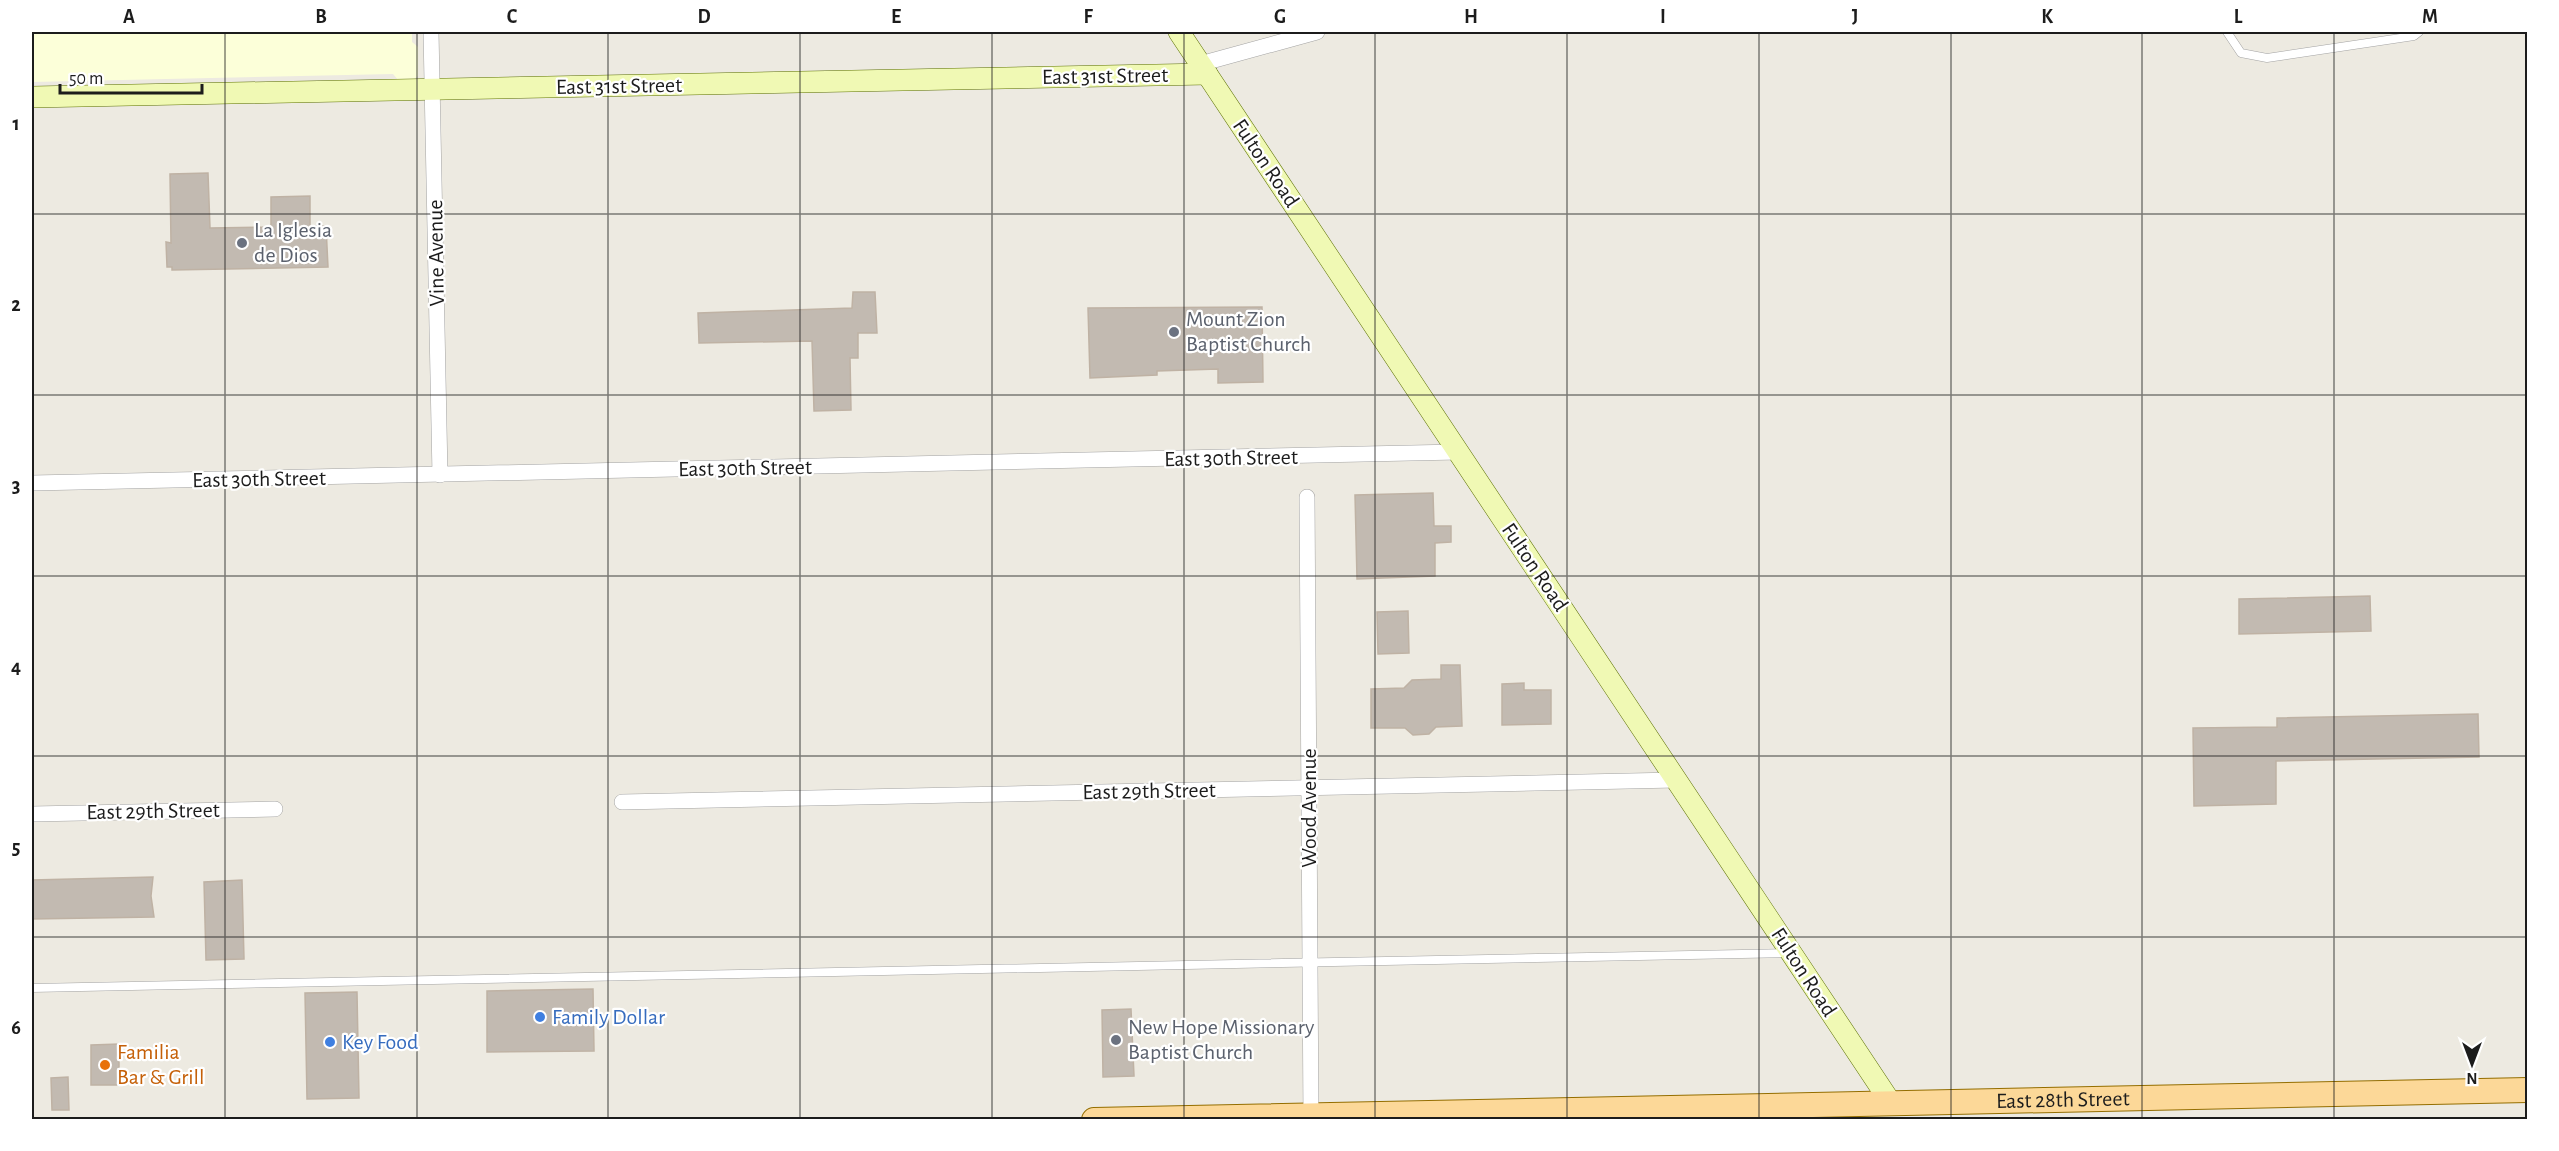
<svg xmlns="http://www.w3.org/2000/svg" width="2559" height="1151" font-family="'Alegreya Sans',sans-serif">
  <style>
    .education { fill: #fcffd9 }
    .building { fill: #c2bab1; stroke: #bfb2a4; stroke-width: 1.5 }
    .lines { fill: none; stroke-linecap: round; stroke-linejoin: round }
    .lane-casing { stroke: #a3a3a3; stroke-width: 9 }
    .street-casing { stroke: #a3a3a3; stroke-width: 16 }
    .secondary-casing { stroke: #5d7104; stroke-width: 22 }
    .primary-casing { stroke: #946e00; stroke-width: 26 }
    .lane { stroke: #fff; stroke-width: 8 }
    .street { stroke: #fff; stroke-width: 15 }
    .secondary { stroke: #f0f9b4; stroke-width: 21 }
    .primary { stroke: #fcd898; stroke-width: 24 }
    .grid { fill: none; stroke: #1c1c1c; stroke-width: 1.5; stroke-opacity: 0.55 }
    .worship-dot { fill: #6b7280; stroke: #fff; stroke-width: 2 }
    .shop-dot { fill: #3f7fe0; stroke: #fff; stroke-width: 2 }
    .food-dot { fill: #e8710a; stroke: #fff; stroke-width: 2 }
    .labels { text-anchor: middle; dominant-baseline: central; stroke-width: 4.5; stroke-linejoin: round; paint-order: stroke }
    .street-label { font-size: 22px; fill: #1c1c1c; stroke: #fff }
    .worship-label { font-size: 22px; fill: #5b616d; stroke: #fff; text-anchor: start }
    .shop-label { font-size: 22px; fill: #366cbe; stroke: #fff; text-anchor: start }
    .food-label { font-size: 22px; fill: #c56008; stroke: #fff; text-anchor: start }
    .neatline { fill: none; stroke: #1c1c1c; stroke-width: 2 }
    .grid-label { font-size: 20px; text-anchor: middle; font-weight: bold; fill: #1c1c1c }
  </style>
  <rect width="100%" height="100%" fill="#edeae1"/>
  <path class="education" d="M32,32H412V42L418,47V76L413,80L399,81L393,74L32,82Z"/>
  <g class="building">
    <path d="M208,173L210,228L271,227V197L310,196V226H326L328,267L172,270V267H167L166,242L171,243L170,174Z"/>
    <path d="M853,292H875L877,333H858V358H850L851,410L814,411L812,341L699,343L698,313L852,308Z"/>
    <path d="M1262,307L1263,382L1218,383V369L1157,371V375L1090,378L1088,308Z"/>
    <path d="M1433,493L1434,526H1451V542L1435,543V576L1357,579L1355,495Z"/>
    <path d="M2370,596L2371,631L2239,634V599Z"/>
    <path d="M1408,611L1409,653L1378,654L1377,612Z"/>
    <path d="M1441,665H1460L1462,726L1436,727L1429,734L1413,735L1405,728H1371V689L1404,688L1412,680L1441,679Z"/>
    <path d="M1524,683V690H1551V724L1502,725V684Z"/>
    <path d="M2478,714L2479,757L2276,761V804L2194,806L2193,728L2277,727V718Z"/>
    <path d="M153,877L151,896L154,917L32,919V880Z"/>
    <path d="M242,880L244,959L206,960L204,882Z"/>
    <path d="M593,989L594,1051L487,1052V991Z"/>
    <path d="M357,992L359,1098L307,1099L305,993Z"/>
    <path d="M1131,1009L1134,1076L1103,1077L1102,1010Z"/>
    <path d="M119,1044V1085H91V1045Z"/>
    <path d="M68,1077L69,1110H52L51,1078Z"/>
  </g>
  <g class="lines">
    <defs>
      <g id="lane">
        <path d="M2227,32L2241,53L2267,58L2414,36L2419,32"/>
        <path d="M32,988L1788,953"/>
      </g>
      <g id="street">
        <path d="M431,32L440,475"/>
        <path d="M1200,64L1317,32"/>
        <path d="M32,483L1458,452"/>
        <path d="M1307,497L1311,1120"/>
        <path d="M622,802L1676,780"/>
        <path d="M32,814L275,809"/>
      </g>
      <g id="secondary">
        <path d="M1179,32L1891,1103"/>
        <path d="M32,97L1207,74"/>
      </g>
      <g id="primary">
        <path id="s1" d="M1094,1120L2528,1090"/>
      </g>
    </defs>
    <use href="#lane" class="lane-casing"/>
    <use href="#street" class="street-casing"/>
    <use href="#secondary" class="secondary-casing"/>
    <use href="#primary" class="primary-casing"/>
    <use href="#lane" class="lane"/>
    <use href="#street" class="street"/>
    <use href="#secondary" class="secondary"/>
    <use href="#primary" class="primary"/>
  </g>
  <path class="grid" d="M225,32V1120M417,32V1120M608,32V1120M800,32V1120M992,32V1120M1184,32V1120M1375,32V1120M1567,32V1120M1759,32V1120M1951,32V1120M2142,32V1120M2334,32V1120M32,214H2528M32,395H2528M32,576H2528M32,756H2528M32,937H2528"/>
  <g class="worship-dot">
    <circle cx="242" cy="243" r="6"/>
    <circle cx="1174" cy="332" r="6"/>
    <circle cx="1116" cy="1040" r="6"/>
  </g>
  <g class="shop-dot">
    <circle cx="540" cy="1017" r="6"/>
    <circle cx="330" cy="1042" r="6"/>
  </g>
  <circle class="food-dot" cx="105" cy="1065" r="6"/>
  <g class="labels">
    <g class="street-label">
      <text transform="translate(1105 76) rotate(-1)">East 31st Street</text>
      <text transform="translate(619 86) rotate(-1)">East 31st Street</text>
      <text transform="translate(1266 163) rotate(56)">Fulton Road</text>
      <text transform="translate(436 253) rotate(-91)">Vine Avenue</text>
      <text transform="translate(1231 458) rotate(-1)">East 30th Street</text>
      <text transform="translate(745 468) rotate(-1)">East 30th Street</text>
      <text transform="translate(259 479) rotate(-1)">East 30th Street</text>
      <text transform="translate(1535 567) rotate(56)">Fulton Road</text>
      <text transform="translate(1149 791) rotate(-1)">East 29th Street</text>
      <text transform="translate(1309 808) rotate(-90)">Wood Avenue</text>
      <text transform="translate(153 811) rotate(-1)">East 29th Street</text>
      <text transform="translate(1804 972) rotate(57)">Fulton Road</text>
      <text stroke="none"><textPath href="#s1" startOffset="969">East 28th Street</textPath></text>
    </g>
    <g class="worship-label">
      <text x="254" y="230">La Iglesia<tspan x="254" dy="25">de Dios</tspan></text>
      <text x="1186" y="319">Mount Zion<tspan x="1186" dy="25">Baptist Church</tspan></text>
      <text x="1128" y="1027">New Hope Missionary<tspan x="1128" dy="25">Baptist Church</tspan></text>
    </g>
    <g class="shop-label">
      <text x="552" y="1017">Family Dollar</text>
      <text x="342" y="1042">Key Food</text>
    </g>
    <g class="food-label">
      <text x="117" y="1052">Familia<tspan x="117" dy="25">Bar &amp; Grill</tspan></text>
    </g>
  </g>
  <rect width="2559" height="1151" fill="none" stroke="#ffffff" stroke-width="66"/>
  <g transform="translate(2472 1064) rotate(180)" stroke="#ffffff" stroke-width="4.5" paint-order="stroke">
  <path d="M0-4.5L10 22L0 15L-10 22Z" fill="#1c1c1c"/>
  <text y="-9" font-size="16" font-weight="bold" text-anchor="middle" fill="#1c1c1c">N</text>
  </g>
  <path d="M60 84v9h142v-9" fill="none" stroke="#1c1c1c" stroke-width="3"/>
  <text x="69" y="84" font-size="18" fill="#1c1c1c" stroke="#ffffff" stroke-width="4.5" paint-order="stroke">50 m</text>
  <rect x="33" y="33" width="2493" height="1085" class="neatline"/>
  <g class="grid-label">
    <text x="129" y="23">A</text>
    <text x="321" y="23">B</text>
    <text x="512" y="23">C</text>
    <text x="704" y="23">D</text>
    <text x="896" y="23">E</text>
    <text x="1088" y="23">F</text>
    <text x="1280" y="23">G</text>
    <text x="1471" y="23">H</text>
    <text x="1663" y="23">I</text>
    <text x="1855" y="23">J</text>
    <text x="2047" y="23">K</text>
    <text x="2238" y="23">L</text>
    <text x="2430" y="23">M</text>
    <text x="16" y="130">1</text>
    <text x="16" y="311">2</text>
    <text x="16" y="492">3</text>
    <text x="16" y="673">4</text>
    <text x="16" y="854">5</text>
    <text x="16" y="1034">6</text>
  </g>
</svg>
